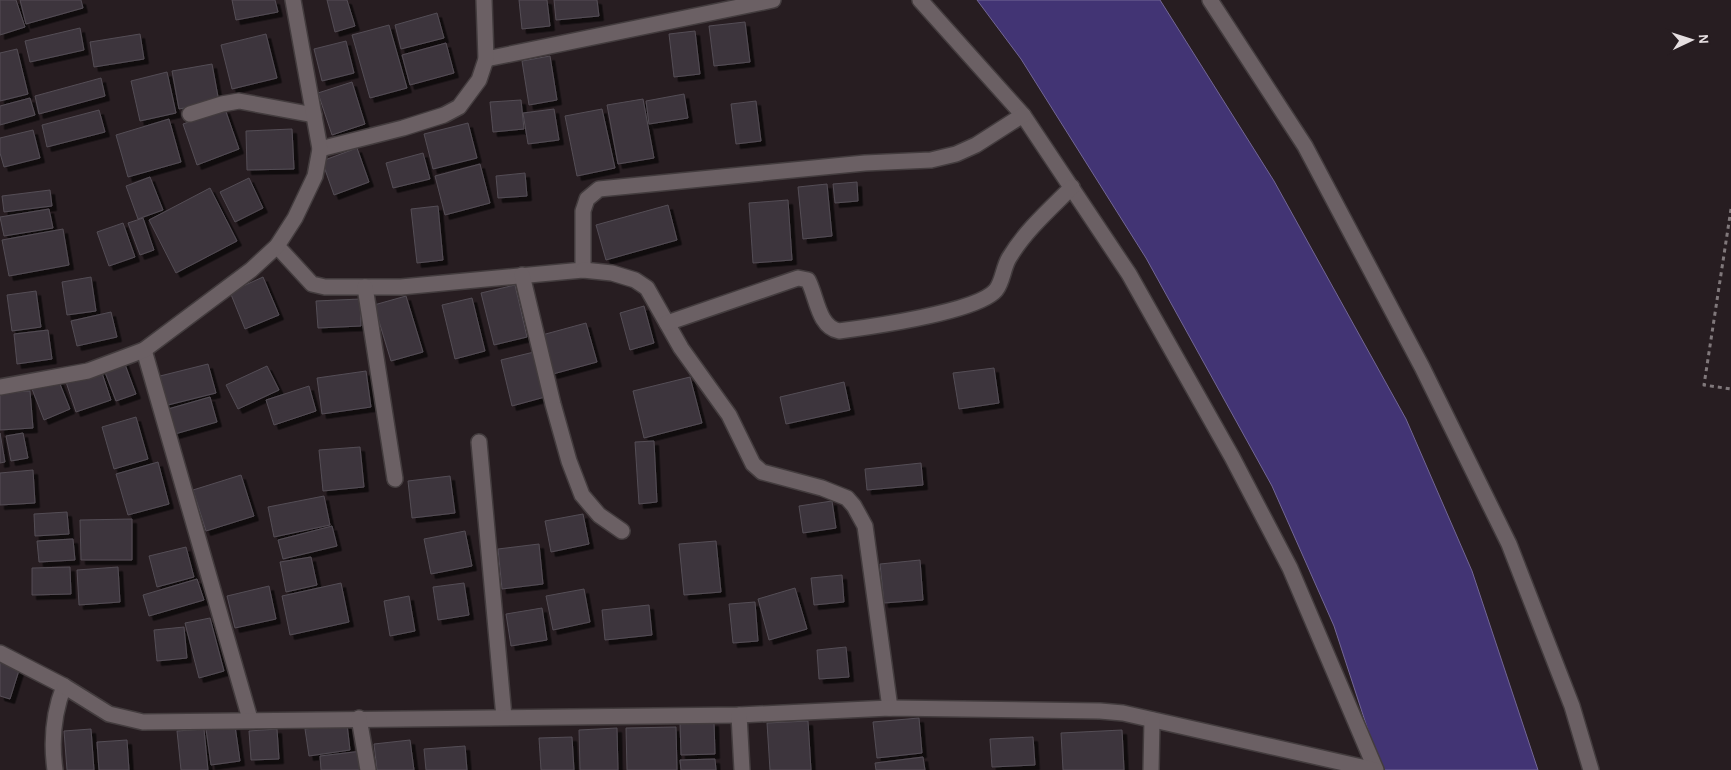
<svg xmlns="http://www.w3.org/2000/svg" width="1731" height="770" font-family="'Alegreya Sans',sans-serif">
  <style>
    .water { fill: #423474; stroke: #736795 }
    .building { fill: #3d363e; stroke: #544d55; filter: url(#shadow) }
    .lines { fill: none; stroke-linecap: round; stroke-linejoin: round }
    .minor-casing { stroke: #433c3e; stroke-width: 18 }
    .path { stroke: #80787b; stroke-width: 3; stroke-dasharray: 4 4; stroke-linecap: butt }
    .minor { stroke: #6b6064; stroke-width: 15 }
  </style>
  <defs>
    <filter id="shadow"><feDropShadow dx="4.5" dy="4.5" stdDeviation="0" flood-color="#0009"/></filter>
  </defs>
  <rect width="100%" height="100%" fill="#271d21"/>
  <path class="water" d="M977,0H1160L1274,181L1406,419L1472,571L1538,770H1381L1334,626L1272,486L1146,258L1021,59Z"/>
  <g class="building">
    <path d="M0,0H16L25,27L0,35Z"/>
    <path d="M20,0H81L83,8L26,24Z"/>
    <path d="M232,0H275L278,12L236,20Z"/>
    <path d="M327,0H347L355,26L335,32Z"/>
    <path d="M519,0H547L550,26L522,29Z"/>
    <path d="M554,0H597L599,16L556,20Z"/>
    <path d="M437,13L444,38L401,49L395,25Z"/>
    <path d="M745,22L750,62L714,66L709,26Z"/>
    <path d="M389,25L407,88L370,98L352,35Z"/>
    <path d="M80,28L84,50L30,62L25,41Z"/>
    <path d="M695,31L700,74L674,77L669,34Z"/>
    <path d="M140,34L144,59L94,67L90,42Z"/>
    <path d="M266,34L277,78L232,89L221,45Z"/>
    <path d="M346,41L354,73L322,81L314,49Z"/>
    <path d="M446,43L454,73L410,85L402,55Z"/>
    <path d="M17,49L28,94L0,101V53Z"/>
    <path d="M550,56L557,100L529,105L522,61Z"/>
    <path d="M212,64L219,102L179,109L172,71Z"/>
    <path d="M167,72L176,113L140,121L131,81Z"/>
    <path d="M101,78L105,96L39,114L35,96Z"/>
    <path d="M352,82L365,124L332,135L318,93Z"/>
    <path d="M684,94L688,118L649,124L646,101Z"/>
    <path d="M30,98L35,115L0,125V106Z"/>
    <path d="M643,99L654,158L618,164L607,105Z"/>
    <path d="M521,100L524,129L493,132L490,102Z"/>
    <path d="M756,101L761,141L736,144L731,104Z"/>
    <path d="M225,109L239,149L197,165L183,124Z"/>
    <path d="M554,109L559,140L528,144L523,113Z"/>
    <path d="M602,109L615,168L577,176L565,116Z"/>
    <path d="M99,110L105,132L47,147L42,125Z"/>
    <path d="M169,119L181,162L128,177L116,135Z"/>
    <path d="M468,123L477,158L433,169L424,134Z"/>
    <path d="M292,129L294,169L247,170L246,131Z"/>
    <path d="M33,130L40,158L4,167L0,153V138Z"/>
    <path d="M357,148L369,182L334,195L322,161Z"/>
    <path d="M423,153L430,179L393,188L386,163Z"/>
    <path d="M480,164L490,203L445,215L435,176Z"/>
    <path d="M525,173L527,196L498,198L496,176Z"/>
    <path d="M150,177L163,210L138,219L126,186Z"/>
    <path d="M249,178L263,208L235,222L220,192Z"/>
    <path d="M857,182L858,201L835,203L833,184Z"/>
    <path d="M827,184L832,236L803,239L798,187Z"/>
    <path d="M210,188L237,241L176,273L149,220Z"/>
    <path d="M50,190L52,206L4,212L2,196Z"/>
    <path d="M788,200L792,260L753,263L749,203Z"/>
    <path d="M668,205L677,240L606,260L596,225Z"/>
    <path d="M438,206L443,260L417,263L411,209Z"/>
    <path d="M49,209L53,228L4,236L0,217Z"/>
    <path d="M143,218L154,250L140,255L128,223Z"/>
    <path d="M123,223L135,257L109,266L97,232Z"/>
    <path d="M63,229L69,265L9,276L2,240Z"/>
    <path d="M91,277L96,311L67,315L62,282Z"/>
    <path d="M263,277L279,315L245,329L230,292Z"/>
    <path d="M515,285L527,337L494,345L481,293Z"/>
    <path d="M36,291L41,327L12,331L7,295Z"/>
    <path d="M406,296L423,352L391,361L374,305Z"/>
    <path d="M472,298L485,351L455,359L442,305Z"/>
    <path d="M360,299L361,326L318,328L316,301Z"/>
    <path d="M644,306L654,343L630,350L620,313Z"/>
    <path d="M111,312L117,337L77,346L71,321Z"/>
    <path d="M586,323L597,362L553,374L542,335Z"/>
    <path d="M48,330L52,359L17,364L14,334Z"/>
    <path d="M534,352L545,397L512,406L501,360Z"/>
    <path d="M123,359L136,394L116,401L103,367Z"/>
    <path d="M208,364L216,393L164,406L156,377Z"/>
    <path d="M267,366L279,390L238,409L226,385Z"/>
    <path d="M100,367L111,400L76,412L65,379Z"/>
    <path d="M994,368L999,403L959,409L953,373Z"/>
    <path d="M366,371L371,407L322,414L317,378Z"/>
    <path d="M690,377L702,423L644,438L633,391Z"/>
    <path d="M58,379L70,409L44,420L32,389Z"/>
    <path d="M844,382L850,410L786,424L780,397Z"/>
    <path d="M309,386L316,411L274,425L266,400Z"/>
    <path d="M30,391L33,428L0,430V393Z"/>
    <path d="M210,397L217,422L175,434L168,409Z"/>
    <path d="M136,417L148,459L114,469L102,427Z"/>
    <path d="M0,433L5,462L0,463Z"/>
    <path d="M23,433L28,458L11,461L6,436Z"/>
    <path d="M654,441L657,502L639,504L635,442Z"/>
    <path d="M360,447L364,487L323,491L319,450Z"/>
    <path d="M158,462L169,504L128,515L116,474Z"/>
    <path d="M921,463L923,485L867,490L865,469Z"/>
    <path d="M33,470L35,503L0,505V473Z"/>
    <path d="M241,475L254,516L206,531L193,490Z"/>
    <path d="M450,476L455,513L412,518L408,481Z"/>
    <path d="M324,496L330,525L274,537L268,507Z"/>
    <path d="M832,501L836,528L803,533L799,506Z"/>
    <path d="M67,512L69,534L35,536L34,514Z"/>
    <path d="M583,514L589,544L551,552L545,521Z"/>
    <path d="M132,519V560H81L80,520Z"/>
    <path d="M332,526L337,546L283,559L278,540Z"/>
    <path d="M465,531L472,566L431,574L424,539Z"/>
    <path d="M73,539L75,560L39,562L37,541Z"/>
    <path d="M716,541L721,592L684,595L679,544Z"/>
    <path d="M539,544L543,584L502,589L498,549Z"/>
    <path d="M186,547L194,577L157,587L149,556Z"/>
    <path d="M311,557L317,585L286,592L280,562Z"/>
    <path d="M920,560L923,600L884,603L880,564Z"/>
    <path d="M70,567L71,594L32,595V568Z"/>
    <path d="M118,567L120,602L79,605L77,570Z"/>
    <path d="M842,575L844,602L814,605L811,578Z"/>
    <path d="M197,579L204,600L149,616L143,595Z"/>
    <path d="M341,583L349,622L290,635L282,596Z"/>
    <path d="M464,583L469,615L438,620L433,587Z"/>
    <path d="M269,586L276,619L235,628L227,596Z"/>
    <path d="M795,588L807,629L769,640L758,599Z"/>
    <path d="M584,589L590,622L553,630L546,596Z"/>
    <path d="M409,596L415,631L390,636L384,601Z"/>
    <path d="M755,602L758,641L733,643L729,604Z"/>
    <path d="M649,605L652,635L605,640L602,610Z"/>
    <path d="M542,608L547,640L511,646L506,614Z"/>
    <path d="M210,618L224,671L199,678L185,623Z"/>
    <path d="M184,627L187,658L157,661L154,630Z"/>
    <path d="M846,647L849,677L819,679L817,650Z"/>
    <path d="M0,661L20,667L10,699L0,696Z"/>
    <path d="M919,718L922,753L877,758L873,722Z"/>
    <path d="M808,721L811,770H770L767,723Z"/>
    <path d="M714,722L715,754L681,755L680,723Z"/>
    <path d="M347,724L350,750L309,756L305,729Z"/>
    <path d="M235,726L240,761L211,765L206,729Z"/>
    <path d="M676,727L677,770H627L626,728Z"/>
    <path d="M617,728L618,770H580L579,730Z"/>
    <path d="M91,729L94,770H67L64,731Z"/>
    <path d="M204,729L208,770H181L177,731Z"/>
    <path d="M277,729L279,759L251,760L249,731Z"/>
    <path d="M1122,730L1124,770H1063L1061,733Z"/>
    <path d="M572,737L574,770H541L539,738Z"/>
    <path d="M1033,737L1035,765L992,767L990,739Z"/>
    <path d="M127,740L129,770H99L97,742Z"/>
    <path d="M410,740L414,770H377L374,744Z"/>
    <path d="M465,746L467,770H426L424,749Z"/>
    <path d="M362,751L364,770H321L320,756Z"/>
    <path d="M923,757L925,770H876L875,763Z"/>
    <path d="M715,759L716,770H681L680,760Z"/>
  </g>
  <g class="lines">
    <defs>
      <g id="minor">
        <path d="M920,0L1023,115L1129,274L1232,457L1290,568L1376,770"/>
        <path d="M1210,0L1305,146L1422,367L1509,544L1572,706L1591,770"/>
        <path d="M486,59L773,0"/>
        <path d="M190,114L222,104L239,101L314,115"/>
        <path d="M320,149L403,128L444,115L459,107L479,80L486,59L484,0"/>
        <path d="M277,246L312,284L325,287H401L583,270V211L587,199L599,189L865,163L931,160L956,154L976,145L1023,115"/>
        <path d="M583,270L612,273L635,280L647,288L681,348L729,415L753,464L762,472L822,488L847,498L854,506L865,526L890,708"/>
        <path d="M522,275L553,404L569,461L582,495L599,515L622,531"/>
        <path d="M365,287L395,479"/>
        <path d="M667,323L798,278L808,280C817,297 818,327 839,331C869,327 978,312 996,290C1003,281 1003,268 1009,258C1025,231 1050,209 1072,187"/>
        <path d="M144,350L250,719"/>
        <path d="M0,387L88,371L144,350L251,270L277,246L295,218L315,176L320,149L293,0"/>
        <path d="M479,442L504,717"/>
        <path d="M0,653L64,686C53,714 51,741 55,770"/>
        <path d="M64,686L109,714L143,722L739,715L890,708L1100,711L1123,713L1375,770"/>
        <path d="M739,715L742,770"/>
        <path d="M359,718L368,770"/>
        <path d="M1151,770L1152,720"/>
      </g>
    </defs>
    <use href="#minor" class="minor-casing"/>
    <path class="path" d="M1731,209L1704,385L1731,389"/>
    <use href="#minor" class="minor"/>
  </g>
  <g transform="translate(1691 40) rotate(86)" stroke="#271d21" stroke-width="4" paint-order="stroke">
  <path d="M0-4L9 19L0 12L-9 19Z" fill="#e6dfe1"/>
  <text y="-8" font-size="14" font-weight="bold" text-anchor="middle" fill="#e6dfe1">N</text>
  </g>
</svg>
